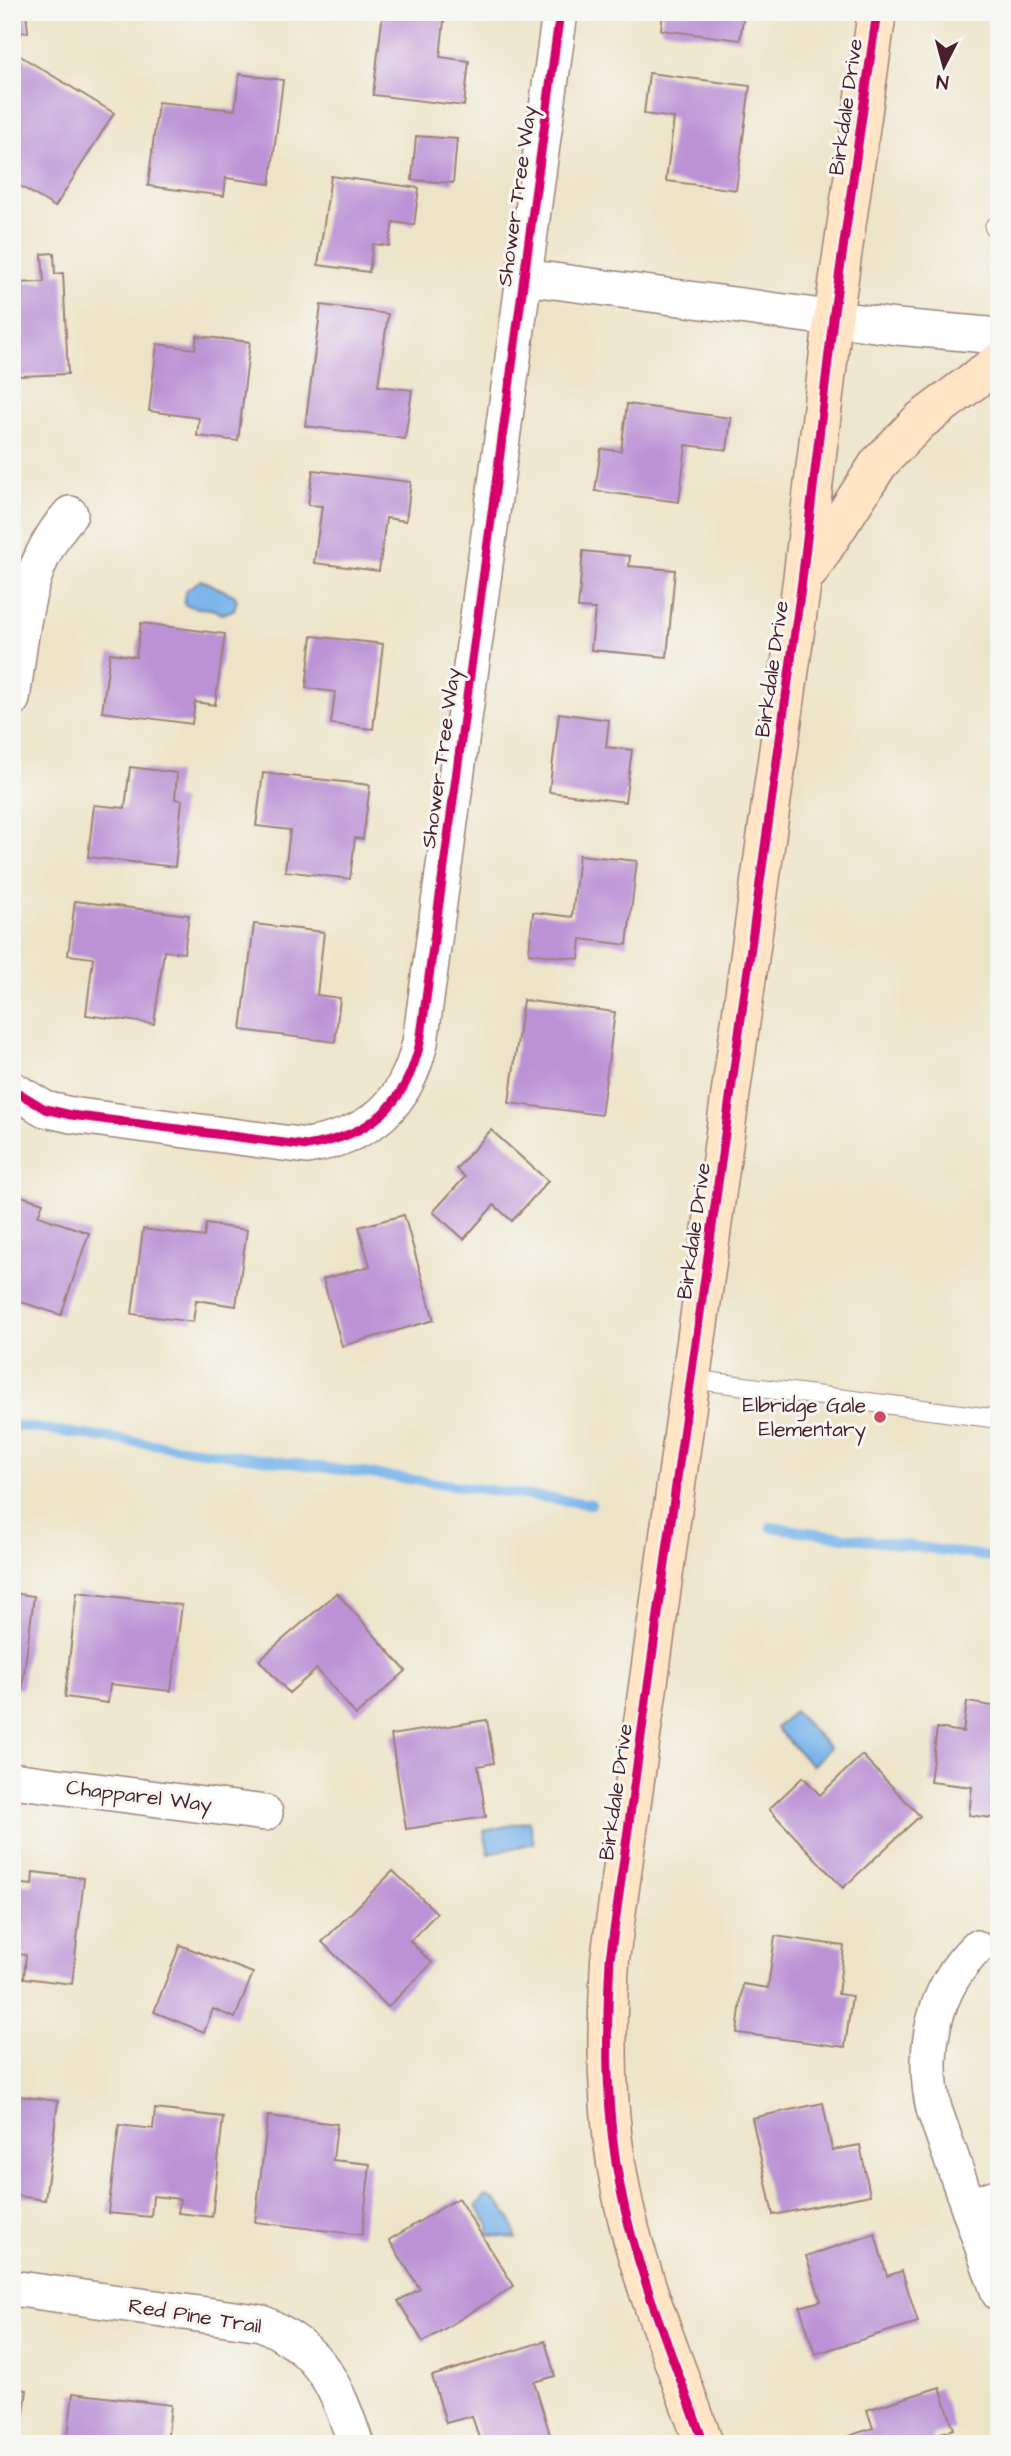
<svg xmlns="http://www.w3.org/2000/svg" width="1011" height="2456" font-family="'Architects Daughter',sans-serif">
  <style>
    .water { fill: #79b4ea; stroke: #626a8a; stroke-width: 2 }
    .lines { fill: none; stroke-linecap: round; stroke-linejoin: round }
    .stream { stroke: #79b4ea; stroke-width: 10 }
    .building { fill: #bb92d5 }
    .lane-casing { stroke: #9c827a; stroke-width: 20 }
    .street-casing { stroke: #9c827a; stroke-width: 38 }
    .secondary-casing { stroke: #9c827a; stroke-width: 41 }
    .lane { stroke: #fff; stroke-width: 18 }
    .street { stroke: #fff; stroke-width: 35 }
    .secondary { stroke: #ffe4c6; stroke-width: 38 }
    .cycleway-casing { stroke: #f6f6f2; stroke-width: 13 }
    .cycleway { stroke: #d6006c; stroke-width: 9 }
    .poi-dot { fill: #d1495b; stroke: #f6f6f2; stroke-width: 2.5 }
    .labels { text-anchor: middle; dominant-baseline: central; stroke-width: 6; stroke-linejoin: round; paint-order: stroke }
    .street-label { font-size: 21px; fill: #4a1f2b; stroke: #f6f6f2 }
    .poi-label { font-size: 21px; fill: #4a1f2b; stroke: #f6f6f2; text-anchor: end }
  </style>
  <rect width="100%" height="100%" fill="#f6f6f2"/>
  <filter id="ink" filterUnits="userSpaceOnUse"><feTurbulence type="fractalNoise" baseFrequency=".0143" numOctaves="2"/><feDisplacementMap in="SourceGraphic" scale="14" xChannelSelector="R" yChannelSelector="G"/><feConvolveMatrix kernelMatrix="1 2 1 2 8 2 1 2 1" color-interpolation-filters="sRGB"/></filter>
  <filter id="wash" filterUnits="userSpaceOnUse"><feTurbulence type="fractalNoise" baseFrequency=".00686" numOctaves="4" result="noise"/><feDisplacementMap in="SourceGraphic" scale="28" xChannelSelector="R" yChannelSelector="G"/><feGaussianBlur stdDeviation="1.57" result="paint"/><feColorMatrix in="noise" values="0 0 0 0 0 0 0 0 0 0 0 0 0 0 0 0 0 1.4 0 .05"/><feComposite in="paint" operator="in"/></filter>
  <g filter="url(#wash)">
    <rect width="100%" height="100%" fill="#ede4c8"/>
    <g class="water">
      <path d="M201,580L234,595L237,600L234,610L222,614C209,604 196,612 184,604L185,591Z"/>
      <path d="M794,1711L830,1748L812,1766L776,1728Z"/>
      <path d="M529,1821L534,1843L489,1854L484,1831Z"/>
      <path d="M485,2196C501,2200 515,2222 516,2238L489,2235V2225L476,2206Z"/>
    </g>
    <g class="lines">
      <g class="stream">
        <path d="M12,1425L591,1504"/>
        <path d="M771,1527L999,1558"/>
      </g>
    </g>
    <g id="blocks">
      <g class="building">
        <path d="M12,12H26L28,32L12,34Z"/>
        <path d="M383,12H445L440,57L469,61L464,106L373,95Z"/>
        <path d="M663,12H744L740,40L661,30Z"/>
        <path d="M17,54L114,113L55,207L12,181V161L19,151L12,147V62Z"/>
        <path d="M649,73L750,86L736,190L666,181L674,118L644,114Z"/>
        <path d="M239,74L283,80L270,184L226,178L224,196L148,186L158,102L235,110Z"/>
        <path d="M416,136L457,139L453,183L412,180Z"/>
        <path d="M331,176L419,188L414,225L393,222L389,246L373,244L369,272L318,265Z"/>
        <path d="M54,253L55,274L63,273L68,374L19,376L18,360H12V283L44,282L42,254Z"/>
        <path d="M321,305L388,314L378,386L412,390L405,439L305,426Z"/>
        <path d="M197,336L250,342L238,441L197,436L199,418L149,411L157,344L195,349Z"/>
        <path d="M627,404L731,418L727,450L686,445L679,502L595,491L601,449L621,451Z"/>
        <path d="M313,470L411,482L406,521L386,518L379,571L314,563L322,506L308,505Z"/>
        <path d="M583,551L630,556L629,566L675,570L667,657L591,650L595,609L578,608Z"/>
        <path d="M141,623L225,634L215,705L195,702L192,724L102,712L110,653L136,657Z"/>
        <path d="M312,636L383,644L373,729L331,724L335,692L306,688Z"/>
        <path d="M559,713L609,720L606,747L632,750L625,802L549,792Z"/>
        <path d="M130,767L177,773L175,799L182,800L175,867L88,857L94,805L125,808Z"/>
        <path d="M263,773L370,785L363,839L355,838L350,879L285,871L290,830L256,826Z"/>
        <path d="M579,855L637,861L627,945L581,939L579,959L529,953L533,912L572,917Z"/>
        <path d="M75,901L189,915L184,953L164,951L154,1024L86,1015L93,958L68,955Z"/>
        <path d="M254,924L324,932L317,995L340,998L335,1042L241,1030Z"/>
        <path d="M523,1000L615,1012L601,1115L509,1103Z"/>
        <path d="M491,1130L548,1181L512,1221L494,1205L464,1239L433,1212L465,1177L456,1169Z"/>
        <path d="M12,1193L43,1203L38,1216L89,1233L61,1315L12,1299Z"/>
        <path d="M404,1215L434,1320L342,1346L323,1279L370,1266L359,1227Z"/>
        <path d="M206,1224L247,1230L236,1306L196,1300L193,1322L132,1314L143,1229L204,1237Z"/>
        <path d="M77,1592L182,1605L171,1691L110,1684L108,1703L65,1697Z"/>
        <path d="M12,1593L34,1596L22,1689L12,1688Z"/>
        <path d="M337,1593L406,1671L356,1715L317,1669L289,1693L259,1660Z"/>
        <path d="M967,1702L999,1707V1819L969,1815L972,1787L930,1782L937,1728L963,1732Z"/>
        <path d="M487,1720L494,1763L478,1766L486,1817L406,1829L391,1735Z"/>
        <path d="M862,1755L920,1816L843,1888L769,1809L803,1777L820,1795Z"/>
        <path d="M393,1871L437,1913L410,1941L432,1963L388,2007L322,1942Z"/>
        <path d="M33,1872L84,1878L72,1984L24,1978L26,1955L12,1953V1883L32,1885Z"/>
        <path d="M775,1936L844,1946L838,1994L852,1996L845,2047L737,2033L743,1984L768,1988Z"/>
        <path d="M180,1945L253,1973L235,2018L213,2009L204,2032L154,2012Z"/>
        <path d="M12,2095L58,2101L45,2200L12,2195Z"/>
        <path d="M823,2103L832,2150L860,2145L870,2195L773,2215L752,2118Z"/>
        <path d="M155,2109L223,2117L212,2217L178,2213L180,2199L153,2196L151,2217L108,2213L119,2125L153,2129Z"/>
        <path d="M268,2116L337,2124L333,2160L370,2164L362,2235L255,2222Z"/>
        <path d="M458,2198L514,2286L423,2342L398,2301L420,2289L389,2240Z"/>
        <path d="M875,2234L887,2276L902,2271L918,2322L815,2354L800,2307L821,2301L806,2256Z"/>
        <path d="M545,2341L555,2376L534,2382L553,2444H481L472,2416L446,2423L432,2376Z"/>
        <path d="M940,2387L954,2429L932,2436L935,2444H848L845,2437L873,2428L867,2410Z"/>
        <path d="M12,2389L27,2390L20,2444H12Z"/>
        <path d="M73,2393L171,2405L167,2444H67Z"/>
      </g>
    </g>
  </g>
  <g filter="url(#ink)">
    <use href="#blocks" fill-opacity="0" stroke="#9c827a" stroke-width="2"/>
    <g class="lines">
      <defs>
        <g id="lane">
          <path d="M994,227L999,226"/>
          <path d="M691,1379L999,1419"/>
        </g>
        <g id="street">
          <path d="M524,277L897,327L999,336"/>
          <path d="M12,699C22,633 23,566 70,514"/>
          <path d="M12,1089L45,1109L71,1115L307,1146C370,1135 405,1107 420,1043L560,12"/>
          <path d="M12,1780L265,1813"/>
          <path d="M976,1948C933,1990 921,2051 934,2109L999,2293"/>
          <path d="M969,2207L999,2196"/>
          <path d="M12,2288L262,2323C323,2351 335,2384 356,2444"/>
        </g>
        <g id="secondary">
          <path d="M809,571L879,463L920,421L999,362"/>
          <path d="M704,2444C675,2361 638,2277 621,2191C605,2113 606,2037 610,1959L802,581L833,319L877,12"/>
        </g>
      </defs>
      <use href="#lane" class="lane-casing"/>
      <use href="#street" class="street-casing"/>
      <use href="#secondary" class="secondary-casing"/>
      <use href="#lane" class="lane"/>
      <use href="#street" class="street"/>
      <use href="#secondary" class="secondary"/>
      <defs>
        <g id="cycleway">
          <path d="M12,1089L45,1109L71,1115L307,1146C370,1135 405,1107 420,1043L560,12"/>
          <path d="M704,2444C675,2361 638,2277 621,2191C605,2113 606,2037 610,1959L802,581L833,319L877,12"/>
        </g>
      </defs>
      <use href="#cycleway" class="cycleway-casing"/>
      <use href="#cycleway" class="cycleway"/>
    </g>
  </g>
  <circle class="poi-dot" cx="880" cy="1417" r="7"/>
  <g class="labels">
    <g class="street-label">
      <text transform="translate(846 107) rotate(-82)">Birkdale Drive</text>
      <text transform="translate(517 196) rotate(-82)">Shower Tree Way</text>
      <text transform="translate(772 669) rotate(-82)">Birkdale Drive</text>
      <text transform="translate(441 758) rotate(-82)">Shower Tree Way</text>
      <text transform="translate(694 1231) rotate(-82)">Birkdale Drive</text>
      <text transform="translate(616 1792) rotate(-82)">Birkdale Drive</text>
      <text transform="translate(139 1796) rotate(7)">Chapparel Way</text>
      <text transform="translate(195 2316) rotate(9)">Red Pine Trail</text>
    </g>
    <g class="poi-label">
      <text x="866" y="1405">Elbridge Gale<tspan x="866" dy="24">Elementary</tspan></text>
    </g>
  </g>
  <rect width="1011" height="2456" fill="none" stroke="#f6f6f2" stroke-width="42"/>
  <g transform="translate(944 66) rotate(186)" stroke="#f6f6f2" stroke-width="5" paint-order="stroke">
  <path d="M0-5L12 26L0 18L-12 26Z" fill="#4a1f2b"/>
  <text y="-10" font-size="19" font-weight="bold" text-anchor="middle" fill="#4a1f2b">N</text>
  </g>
</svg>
